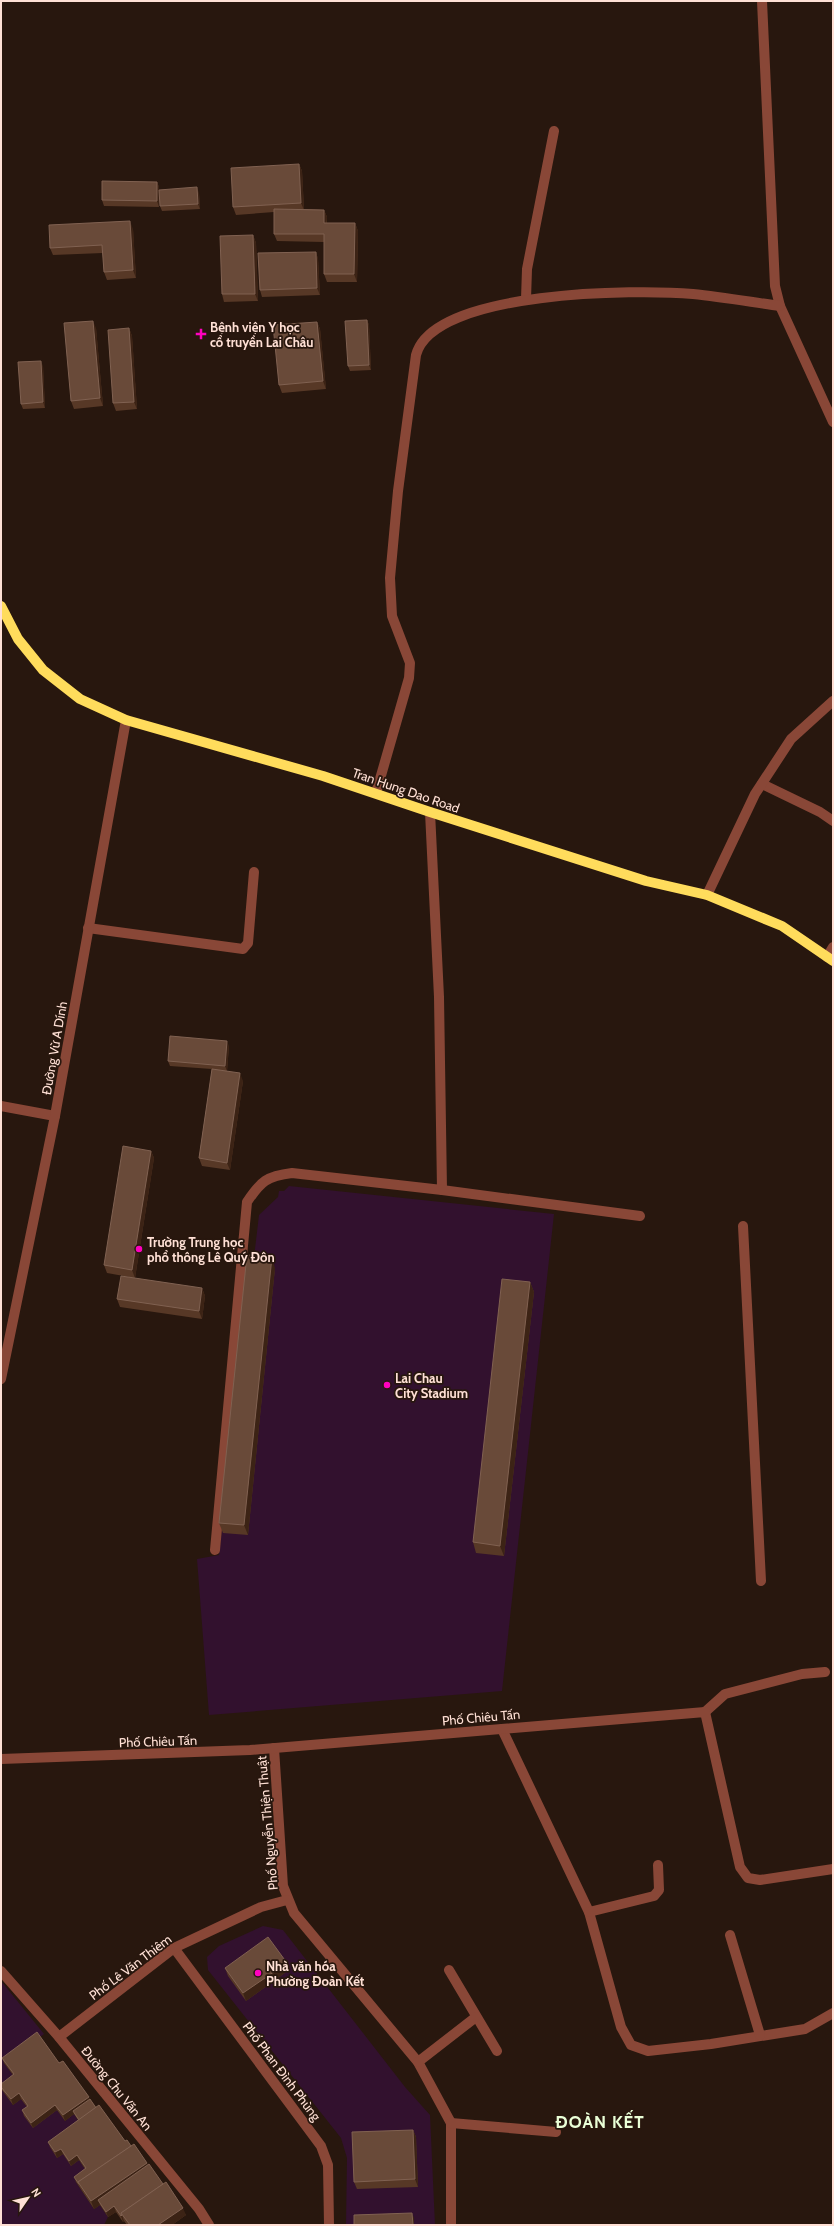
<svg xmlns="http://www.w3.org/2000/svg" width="834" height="2226" font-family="Cabin,sans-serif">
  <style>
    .green { fill: #32112e }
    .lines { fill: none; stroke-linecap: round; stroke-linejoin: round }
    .minor { stroke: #894737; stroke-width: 10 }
    .major { stroke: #ffdc5c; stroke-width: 10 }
    .wall { fill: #573826 }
    .shaded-wall { fill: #3c2315 }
    .building { fill: #694a39; stroke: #806151 }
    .poi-dot { fill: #ff01be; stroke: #28170e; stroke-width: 1.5 }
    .labels { text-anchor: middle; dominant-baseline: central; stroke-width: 3.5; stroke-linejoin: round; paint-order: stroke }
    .poi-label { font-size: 13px; font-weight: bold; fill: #ffe0d5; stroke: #28170e; text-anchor: start }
    .street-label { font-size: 13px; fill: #ffe0d5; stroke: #28170e }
    .district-label { font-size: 17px; font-weight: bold; letter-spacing: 1px; fill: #eaffd7; stroke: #28170e }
  </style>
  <rect width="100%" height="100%" fill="#28170e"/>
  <g class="green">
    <path d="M289,1186L554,1214L502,1691L209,1715L197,1559L219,1555L259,1215L278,1197L279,1191H284Z"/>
    <path d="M263,1926L283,1930L405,2087L430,2115L435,2225H346L347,2158L341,2138L208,1970L207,1957L219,1946Z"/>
    <path d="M1,1981L44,2034L4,2063L16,2079L12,2105L21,2099L57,2110L65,2121L74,2114L81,2125L63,2154L79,2160L88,2173L76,2182L94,2209L100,2205L108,2217L104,2225H1Z"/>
  </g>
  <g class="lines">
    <g class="minor">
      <path d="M762,1L775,286L780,306L833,422"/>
      <path d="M526,299L527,269L554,131"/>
      <path d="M762,784L820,812L833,821"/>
      <path d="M376,793L409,678L410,663L392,616L390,578L398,491L416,355C433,290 638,289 693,294C722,297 751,302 780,306"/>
      <path d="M430,812L439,997L442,1190"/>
      <path d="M707,895L755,794L791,739L833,701"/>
      <path d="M88,928L243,949L248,943L254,872"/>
      <path d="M827,957L833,947"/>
      <path d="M1,1106L55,1116"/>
      <path d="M743,1226L761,1581"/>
      <path d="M1,1379L55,1116L126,720"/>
      <path d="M215,1550L247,1202C261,1181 267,1176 292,1173L442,1190L640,1216"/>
      <path d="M705,1712L725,1694L802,1674L825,1672"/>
      <path d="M502,1729L589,1912L621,2027L631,2045L648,2051L711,2044L805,2029L833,2013"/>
      <path d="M274,1748L283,1886L294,1913L418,2062L451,2123V2225"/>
      <path d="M1,1759L250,1750L705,1712L740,1867L748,1878L760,1880L833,1869"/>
      <path d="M589,1912L654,1896L659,1890L658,1865"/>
      <path d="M730,1935L760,2035"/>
      <path d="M174,1948L321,2146L328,2165L329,2225"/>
      <path d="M449,1970L497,2051"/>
      <path d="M1,1971L59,2037L199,2209L209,2225"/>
      <path d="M59,2037L174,1948L261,1907L287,1900"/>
      <path d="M418,2062L476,2017"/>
      <path d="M451,2123L556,2132"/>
    </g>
    <path class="major" d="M1,606L18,639L43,670L80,699L126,720L323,776L430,812L646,881L707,895L782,926L833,961"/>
  </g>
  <g class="wall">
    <path d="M299,164L302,171L304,209L324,210L327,217V223H355L358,231L357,282H327L324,274V242L277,241L274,234V212L236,215L233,207Z"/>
    <path d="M157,182L159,187V207L104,206L102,200Z"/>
    <path d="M199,193L200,209L162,211L160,206Z"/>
    <path d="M133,229L136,278L107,280L104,272L103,253L53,255L50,248Z"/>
    <path d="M253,235L256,243L258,301L224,302L222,294Z"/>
    <path d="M316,252L318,259L320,295L262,297L260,290Z"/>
    <path d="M367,320L369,325L371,370L350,371L348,366Z"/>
    <path d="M317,322L320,329L326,389L282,393L279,385Z"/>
    <path d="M96,328L103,406L74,409L71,401Z"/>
    <path d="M129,328L132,336L137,409L116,411L113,403Z"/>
    <path d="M43,366L45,408L23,409L21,404Z"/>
    <path d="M229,1046L227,1071L243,1081L230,1170L202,1166L199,1158L212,1069L170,1066L168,1061Z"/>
    <path d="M151,1151L154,1158L135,1278L107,1273L104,1265Z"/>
    <path d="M275,1268L248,1535L223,1533L219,1523Z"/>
    <path d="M530,1282L534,1292L504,1556L476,1553L473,1542Z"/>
    <path d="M202,1288L205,1296L202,1319L120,1307L117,1299Z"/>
    <path d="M287,1963L289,1970L246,2001L228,1976L225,1968Z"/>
    <path d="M2,2058L59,2063L125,2141L131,2146L147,2163L148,2165L186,2215L172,2225H127L124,2221L123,2222L116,2212L108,2217L100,2205L94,2209L76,2182L74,2177L85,2169L79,2160L71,2166L63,2154L57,2158L50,2147L48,2142L78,2120L74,2114L65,2121L57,2110L33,2128L24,2116L22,2110L27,2107L21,2099L13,2105L2,2090L1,2084L13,2075L4,2063Z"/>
    <path d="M413,2130L416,2137L418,2187L357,2189L354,2182Z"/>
  </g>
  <g class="shaded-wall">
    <path d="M299,164L302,171L304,210L301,203Z"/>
    <path d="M157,182L159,187V207L157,201Z"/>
    <path d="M197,187L199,193L200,209L198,204Z"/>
    <path d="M324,210L327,217L326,231L324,223Z"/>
    <path d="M130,221L133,229L136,278L133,270Z"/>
    <path d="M355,223L358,231L357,282L354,274Z"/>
    <path d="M253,235L256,243L258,301L255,294Z"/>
    <path d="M316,252L318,259L320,295L317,288Z"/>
    <path d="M367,320L369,325L371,370L369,365Z"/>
    <path d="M93,321L96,328L103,406L100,398Z"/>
    <path d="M317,322L320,329L326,389L323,381Z"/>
    <path d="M129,328L132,336L137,409L134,402Z"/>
    <path d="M41,361L43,366L45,408L43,402Z"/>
    <path d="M227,1041L229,1046L227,1071L225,1066Z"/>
    <path d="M240,1073L243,1081L230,1170L227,1163Z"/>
    <path d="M151,1151L154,1158L135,1278L132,1270Z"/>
    <path d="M272,1257L275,1268L248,1535L244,1525Z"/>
    <path d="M530,1282L534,1292L504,1556L500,1546Z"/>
    <path d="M202,1288L205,1296L202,1319L199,1311Z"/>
    <path d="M287,1963L289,1970L246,2001L243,1993Z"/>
    <path d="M19,2093L21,2099L13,2105L11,2099Z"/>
    <path d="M89,2097L91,2102L73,2111L74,2114L65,2121L63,2115Z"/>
    <path d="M55,2105L57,2110L33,2128L31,2123Z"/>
    <path d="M413,2130L416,2137L418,2187L415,2179Z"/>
    <path d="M61,2149L63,2154L57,2158L55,2152Z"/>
    <path d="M77,2155L79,2160L71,2166L69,2161Z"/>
    <path d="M147,2163L149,2171L98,2200L100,2205L94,2209L91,2201Z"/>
    <path d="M114,2206L116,2212L108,2217L106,2212Z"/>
    <path d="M183,2208L186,2215L172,2225H158Z"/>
    <path d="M412,2213L414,2218V2225H413Z"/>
    <path d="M122,2215L124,2221L123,2222L121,2216Z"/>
  </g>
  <g class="building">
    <path d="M299,164L301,203L233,207L231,168Z"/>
    <path d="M102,181L157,182V201L102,200Z"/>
    <path d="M197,187L198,204L160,206L159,190Z"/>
    <path d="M274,209L324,210V223H355L354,274H324V234H274Z"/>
    <path d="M130,221L133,270L104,272L102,245L50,248L49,225Z"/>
    <path d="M253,235L255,294H222L220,236Z"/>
    <path d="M316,252L317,288L260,290L258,253Z"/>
    <path d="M367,320L369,365L348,366L345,321Z"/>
    <path d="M93,321L100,398L71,401L64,323Z"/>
    <path d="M317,322L323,381L279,385L273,325Z"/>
    <path d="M129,328L134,402L113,403L108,330Z"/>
    <path d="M41,361L43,402L21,404L18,362Z"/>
    <path d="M170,1036L227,1041L225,1066L168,1061Z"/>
    <path d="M212,1069L240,1073L227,1163L199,1158Z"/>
    <path d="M123,1146L151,1151L132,1270L104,1265Z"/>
    <path d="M247,1255L272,1257L244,1525L219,1523Z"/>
    <path d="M121,1276L202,1288L199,1311L117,1299Z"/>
    <path d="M502,1279L530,1282L500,1546L473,1542Z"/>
    <path d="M268,1937L287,1963L243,1993L225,1968Z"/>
    <path d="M37,2032L59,2063L63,2061L89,2097L63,2115L55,2105L31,2123L22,2110L28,2106L19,2093L11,2099L1,2087V2084L14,2074L2,2058Z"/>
    <path d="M90,2099L96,2108L79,2120L73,2111Z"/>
    <path d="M99,2105L125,2141L127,2140L131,2146L78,2182L79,2184L74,2177L86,2168L77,2155L69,2161L61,2149L55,2152L48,2142Z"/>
    <path d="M413,2130L415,2179L354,2182L352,2132Z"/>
    <path d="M134,2144L147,2163L91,2201L78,2182Z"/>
    <path d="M149,2164L163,2184L121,2213L122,2215L121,2216L114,2206L106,2212L98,2200Z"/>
    <path d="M166,2182L183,2208L158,2225H130L121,2213Z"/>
    <path d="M412,2213L413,2225H354V2215Z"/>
  </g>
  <g class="poi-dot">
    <path d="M199 328h4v4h4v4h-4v4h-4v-4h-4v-4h4z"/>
    <circle cx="139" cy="1249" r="4"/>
    <circle cx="387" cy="1385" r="4"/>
    <circle cx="258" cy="1973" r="4"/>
  </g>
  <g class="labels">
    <g class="poi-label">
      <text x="210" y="327">Bệnh viện Y học<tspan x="210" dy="15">cổ truyền Lai Châu</tspan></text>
      <text x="147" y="1242">Trường Trung học<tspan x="147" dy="15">phổ thông Lê Quý Đôn</tspan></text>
      <text x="395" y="1378">Lai Chau<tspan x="395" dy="15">City Stadium</tspan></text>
      <text x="266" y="1966">Nhà văn hóa<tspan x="266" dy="15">Phường Đoàn Kết</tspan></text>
    </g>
    <g class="street-label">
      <text transform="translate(406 790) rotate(19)">Tran Hung Dao Road</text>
      <text transform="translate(54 1048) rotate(-80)">Đường Vừ A Dính</text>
      <text transform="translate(481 1717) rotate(-5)">Phố Chiêu Tấn</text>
      <text transform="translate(158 1741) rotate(-2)">Phố Chiêu Tấn</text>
      <text transform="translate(267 1823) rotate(-95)">Phố Nguyễn Thiện Thuật</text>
      <text transform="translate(130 1967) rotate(-37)">Phố Lê Văn Thiêm</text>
      <text transform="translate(282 2071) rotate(53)">Phố Phan Đình Phùng</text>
      <text transform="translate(117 2088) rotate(51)">Đường Chu Văn An</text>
    </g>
    <g class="district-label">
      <text x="600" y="2122">ĐOÀN KẾT</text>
    </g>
  </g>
  <rect width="834" height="2226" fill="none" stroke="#ffe0d5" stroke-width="4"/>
  <g transform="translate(28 2198) rotate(56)" stroke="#28170e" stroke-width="3" paint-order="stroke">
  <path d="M0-3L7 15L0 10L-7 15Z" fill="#ffe0d5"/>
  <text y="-6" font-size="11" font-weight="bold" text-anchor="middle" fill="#ffe0d5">N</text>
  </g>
</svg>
